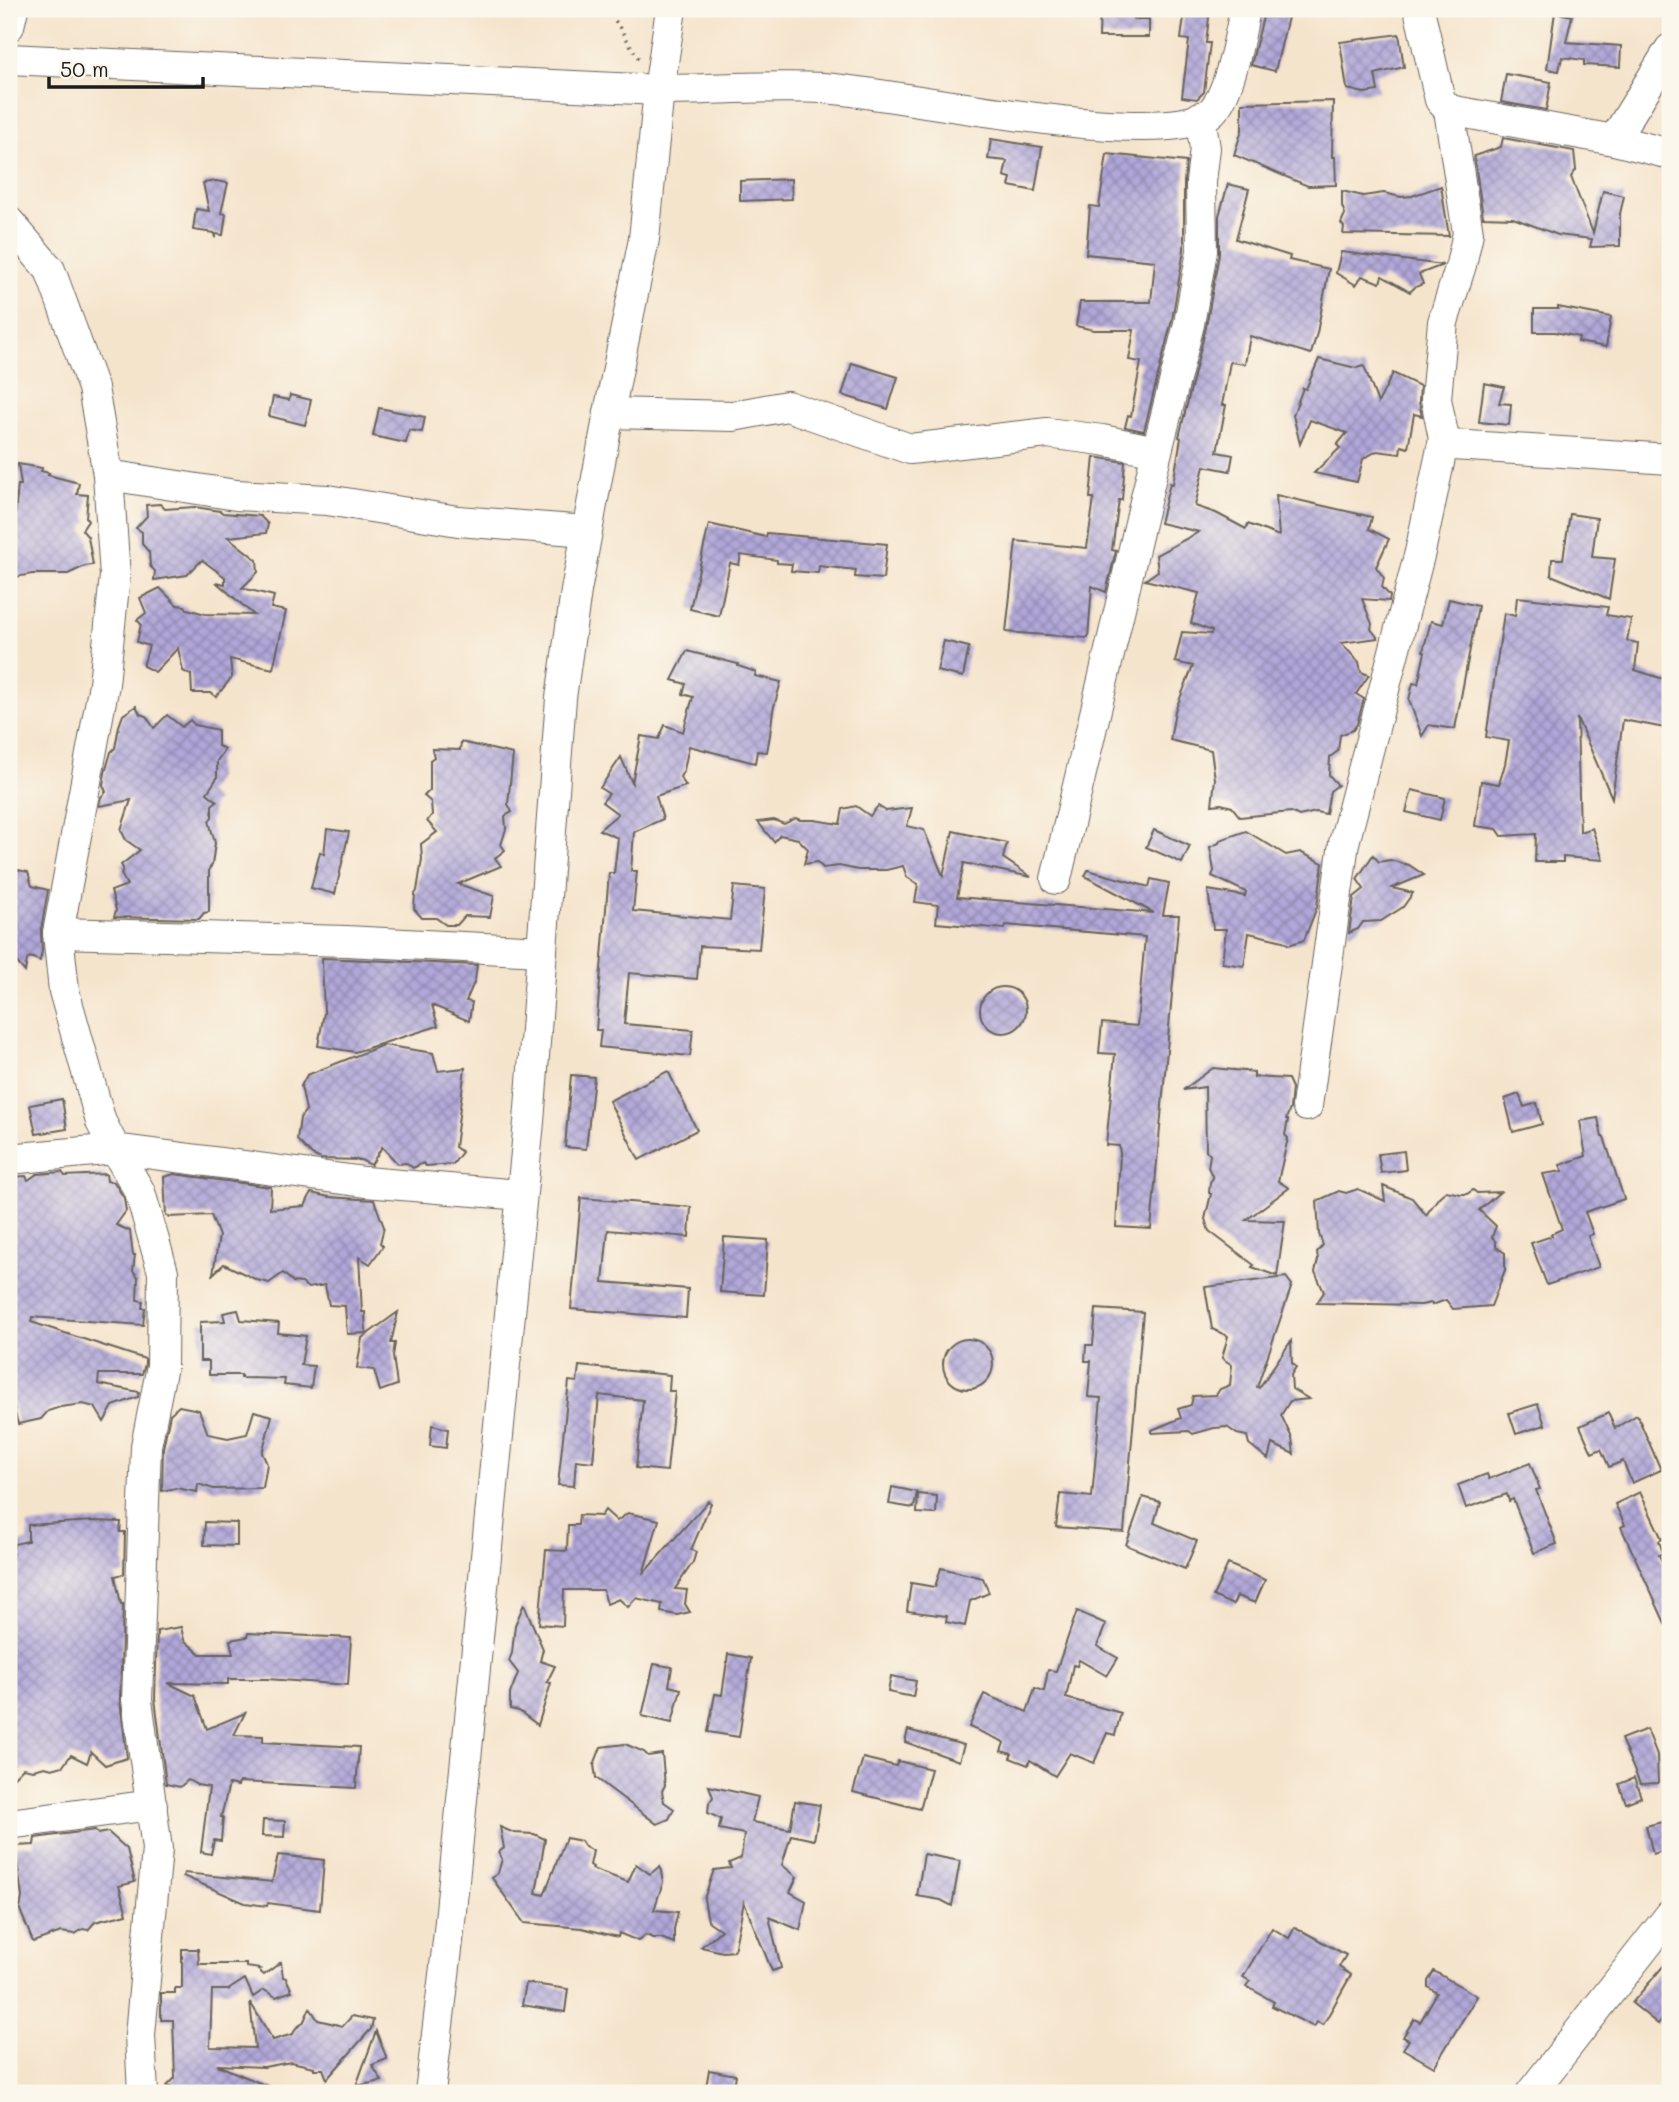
<svg xmlns="http://www.w3.org/2000/svg" width="1679" height="2102" font-family="Mali,sans-serif">
  <style>
    .building { fill: url(#building-cross-hatch) }
    .lines { fill: none; stroke-linecap: round; stroke-linejoin: round }
    .minor-casing { stroke: #68625a; stroke-width: 32 }
    .path { stroke: #68625a; stroke-width: 3.5; stroke-dasharray: 2 5; stroke-linecap: butt }
    .minor { stroke: #fff; stroke-width: 30 }
  </style>
  <defs>
    <pattern id="building-cross-hatch" width="8" height="8" patternUnits="userSpaceOnUse" patternTransform="scale(1.75)"><rect width="8" height="8" fill="#b1a7d9"/><path d="M0 0l8 8M0 8l8-8" fill="none" stroke="#8f87af"/></pattern>
  </defs>
  <rect width="100%" height="100%" fill="#fbf7ec"/>
  <filter id="ink" filterUnits="userSpaceOnUse"><feTurbulence type="fractalNoise" baseFrequency=".0143" numOctaves="2"/><feDisplacementMap in="SourceGraphic" scale="14" xChannelSelector="R" yChannelSelector="G"/><feConvolveMatrix kernelMatrix="1 2 1 2 8 2 1 2 1" color-interpolation-filters="sRGB"/></filter>
  <filter id="wash" filterUnits="userSpaceOnUse"><feTurbulence type="fractalNoise" baseFrequency=".00686" numOctaves="4" result="noise"/><feDisplacementMap in="SourceGraphic" scale="28" xChannelSelector="R" yChannelSelector="G"/><feGaussianBlur stdDeviation="1.57" result="paint"/><feColorMatrix in="noise" values="0 0 0 0 0 0 0 0 0 0 0 0 0 0 0 0 0 1.4 0 .05"/><feComposite in="paint" operator="in"/></filter>
  <g filter="url(#wash)">
    <rect width="100%" height="100%" fill="#f5e4cc"/>
    <g id="blocks">
      <g class="building">
        <path d="M1100,9H1134V19H1149V37H1099Z"/>
        <path d="M1185,9H1210L1206,43H1210L1204,92L1197,99L1182,97L1189,40L1181,39Z"/>
        <path d="M1265,9H1290L1275,71L1251,65Z"/>
        <path d="M1555,12L1572,16L1566,42L1621,46L1620,67L1584,65V60L1562,57L1559,71L1547,69Z"/>
        <path d="M1399,34L1404,67L1375,74L1378,91L1364,93L1347,89L1340,42Z"/>
        <path d="M1506,74L1551,82L1546,110L1501,102Z"/>
        <path d="M1333,101L1332,157H1335L1336,185L1308,186L1234,155L1242,130V103Z"/>
        <path d="M1503,138L1574,151L1576,170L1571,177L1593,233L1603,191L1624,196L1620,214V246L1590,247L1592,239L1558,235L1513,218L1483,217L1474,156L1501,147Z"/>
        <path d="M991,139L1042,147L1035,191L1009,186L1011,178L1004,176L1007,161L988,159Z"/>
        <path d="M1107,154L1186,162L1184,182V250L1172,320L1144,431L1125,427L1128,415L1131,416L1141,362L1129,360L1134,330H1094L1076,326L1080,302H1151L1155,261L1086,254L1090,206L1099,207Z"/>
        <path d="M791,179L792,199L740,201V181Z"/>
        <path d="M216,181L228,183L221,213L226,214L223,235L216,234L215,238L214,233L193,230L196,209L209,211L203,183Z"/>
        <path d="M1228,184L1249,189L1236,239L1290,256L1289,260L1329,269L1317,333L1311,354L1250,336L1245,364L1230,362L1222,405H1226L1217,452L1233,455L1230,471L1204,466L1195,506L1216,513L1246,529L1248,524L1279,536L1276,495L1372,517L1369,529L1389,539L1376,567L1384,578L1382,587L1390,596L1389,601L1362,599L1372,624L1371,629L1378,638L1341,643L1359,662L1361,672L1369,675L1356,694L1364,699L1357,724L1353,730L1340,735L1338,751L1330,757L1329,775L1338,785L1330,791L1326,814L1316,812L1299,816L1291,812L1240,817L1232,807L1221,804L1212,805L1215,779L1211,750L1170,740L1175,711L1193,666L1175,662L1182,632L1211,634L1212,631L1191,623L1199,593L1145,580L1158,571L1156,555L1199,532L1160,523L1170,483L1173,484L1181,438L1179,437L1206,327L1219,254V216Z"/>
        <path d="M1441,186L1449,236L1343,234L1344,227L1341,223L1345,214L1342,206V191L1363,196L1384,193L1401,197L1412,196Z"/>
        <path d="M1341,252L1443,265L1419,274L1423,284L1415,287L1410,292L1382,276L1380,283L1362,276L1356,285L1336,273Z"/>
        <path d="M1558,307L1611,317L1606,347L1578,342L1579,337L1555,332H1534V309H1558Z"/>
        <path d="M1319,359L1356,368L1364,366L1378,403L1393,373L1420,386L1419,402L1422,416L1414,414L1408,448L1401,446L1400,454L1377,451L1363,459L1357,482L1314,473L1340,448L1337,445L1347,433L1310,420L1300,444L1293,415L1303,388L1306,389Z"/>
        <path d="M852,363L898,377L888,409L842,395Z"/>
        <path d="M1484,383L1504,387L1499,403L1511,404L1509,425L1479,422Z"/>
        <path d="M290,395L311,400L305,425L269,416L273,397L289,400Z"/>
        <path d="M379,408L425,417L422,432L409,430L406,443L373,436Z"/>
        <path d="M1094,457L1125,462L1122,500H1119L1112,550L1116,551L1106,592L1092,586L1088,638L1006,632L1016,541L1087,548L1094,498H1090Z"/>
        <path d="M18,464L42,468L41,471L49,473L48,475L79,483L77,494L88,495L86,518L88,521L82,530L88,537L93,565L85,566L68,574H32L16,577L14,573L9,575L18,485H21Z"/>
        <path d="M160,504L165,509L195,507L220,511L223,513L260,516L268,524L266,533L228,537L257,560L258,572L242,588L274,596L271,608L286,611L273,669L230,659L232,677L216,697L211,693H192L191,675L183,671L178,648L155,672L143,666L149,646L137,642L141,624L137,620L146,613L140,598L160,588L177,605L185,606L187,609L205,614L254,615L216,582L225,584V577L202,560L187,575L154,580L155,571L150,566L149,552L142,544V532L136,528L147,516L146,505Z"/>
        <path d="M1570,514L1597,518L1592,557L1615,559L1609,599L1551,575L1552,559H1563Z"/>
        <path d="M709,524L766,537L767,533L887,544L883,579L855,577L856,570L819,566L818,573L791,571L792,564L777,563V560L741,555L739,565L730,563L719,616L690,609Z"/>
        <path d="M1517,597L1608,607L1606,615L1631,619L1627,641L1638,643L1635,670L1670,681V729L1623,720L1612,798L1577,718L1580,832L1592,828L1603,860L1563,857V862H1535L1536,834L1502,836L1497,829L1475,826L1481,781L1499,784L1505,764L1509,741L1486,737L1504,613L1515,616Z"/>
        <path d="M1449,599L1478,606L1455,729L1429,725L1422,736L1409,700L1413,683L1418,684L1425,652L1423,651L1431,621L1443,624Z"/>
        <path d="M944,641L969,647L963,677L937,671Z"/>
        <path d="M687,651L738,664V666L756,672L755,676L781,682L773,710L770,735L767,752L757,751L755,763L689,746L684,770L680,777L686,786L656,796L663,819L634,832L631,871H637L633,911L730,920L734,886L765,889L759,949L700,946L697,979L629,973L624,1024L693,1030L690,1056L599,1047L601,1030H596L604,933L609,873H614L618,838L599,830L618,814L602,802L609,794L600,788L621,757L632,783L641,736L659,739L665,725L683,732L693,697L683,694L686,684L672,680Z"/>
        <path d="M136,706L140,714L146,716L154,728L167,715L182,727L190,720L195,725L218,730V746L225,749L217,761V778L207,793L217,801L212,805V817L209,821L215,843L212,865L209,869V912L204,913L199,919L114,917L116,910L111,891L127,885L121,874L123,868L121,865L140,850L126,840L121,830L131,800L99,806L101,797L106,792L103,785L105,773L111,752L115,748L119,726L123,715Z"/>
        <path d="M461,742L513,754L508,804L512,812L505,816L506,829L501,845L505,850L495,858L501,866L458,884L494,896L490,917L465,916L457,925H446L436,918H422L414,909L415,894L417,891L422,859L421,844L437,832L427,821L432,815L431,802L424,796L430,790V760L434,757L432,749L460,750Z"/>
        <path d="M1412,790L1445,798L1440,820L1406,812Z"/>
        <path d="M856,806L870,816L878,806L886,811L912,808L907,826L924,830L943,876L953,831L1007,843L1003,858L1031,877L964,863L957,897L1154,913L1085,876L1088,870L1149,887L1151,879L1169,883L1163,915H1179L1151,1229L1116,1227L1120,1154L1119,1146L1106,1145L1115,1054L1099,1053L1102,1023L1137,1026L1145,937L1006,925L1005,929L936,923L938,905L915,902L918,884L907,877L903,866L886,870H858L839,866L823,868L817,862L804,864L808,849L798,839L780,835L774,842L758,822L774,820L784,824L796,818L800,820H814L840,824L843,809Z"/>
        <path d="M327,829L349,832L335,894L311,888L320,852L324,854Z"/>
        <path d="M1154,830L1190,846L1182,863L1146,847Z"/>
        <path d="M1246,831L1286,855L1300,852L1323,863L1317,907L1304,940L1289,945L1283,941L1249,933L1244,966L1222,963L1226,929H1213L1208,890L1245,896L1246,892L1212,876L1214,871L1210,847L1219,843L1220,840Z"/>
        <path d="M1373,855L1379,862L1390,860L1409,865L1424,875L1392,888L1413,893L1403,907L1381,921L1363,922L1358,929L1349,933L1354,897L1364,889L1357,879Z"/>
        <path d="M9,868L28,872L32,886L48,890L41,930L42,951L40,961L30,957L27,960L25,972L9,953Z"/>
        <path d="M322,958L477,965L475,980L466,1001L472,1002L469,1021L432,1005L438,1026L355,1052L318,1046L324,1013Z"/>
        <circle cx="1003" cy="1010" r="23"/>
        <path d="M383,1045L433,1053L438,1071L465,1068L455,1147L462,1152L453,1164L426,1166L423,1163L413,1168L407,1163L398,1164L382,1147L371,1165L361,1160L321,1159L312,1155L297,1140L300,1118L306,1110L301,1086L307,1075Z"/>
        <path d="M1213,1068L1254,1072V1077L1288,1079L1292,1088L1290,1109L1286,1119L1288,1120L1285,1135L1288,1138L1278,1181L1289,1188L1246,1220L1285,1221L1277,1276L1252,1267L1254,1265L1209,1231L1205,1219L1211,1194L1209,1193L1210,1182L1213,1178L1208,1167L1210,1155L1206,1150L1205,1087L1183,1090Z"/>
        <path d="M668,1071L697,1130L639,1160L609,1101Z"/>
        <path d="M571,1075L594,1077L586,1149L565,1147Z"/>
        <path d="M1519,1094L1524,1107L1537,1103L1542,1124L1513,1132L1505,1099Z"/>
        <path d="M62,1099L67,1129L36,1134L30,1105Z"/>
        <path d="M1598,1118L1602,1137H1604L1624,1199L1585,1212L1593,1234L1588,1236L1599,1267L1547,1285L1531,1243L1552,1236L1551,1234L1562,1229L1543,1174L1563,1171L1560,1165L1586,1156L1580,1121Z"/>
        <path d="M1404,1151L1406,1170L1381,1173L1378,1154Z"/>
        <path d="M62,1172L65,1176L106,1174L107,1181L114,1182L124,1198L126,1211L116,1225L130,1231L133,1255H135L133,1271L138,1277L137,1300L143,1301L142,1308H145L143,1325L32,1317L31,1322L145,1359V1364L142,1374H99L98,1384L139,1392L138,1397L113,1406L104,1422L95,1407L83,1404L60,1407L48,1411L41,1419L18,1424L14,1409L9,1412V1177L26,1176L28,1180L37,1174Z"/>
        <path d="M174,1174L271,1187L270,1209L305,1206L311,1193L329,1197L374,1200L384,1227L380,1243L383,1246L370,1264L359,1257L362,1312H365L366,1333L347,1334L345,1306L329,1305L325,1285L308,1288L302,1283L293,1282L283,1273L269,1283L257,1280L224,1264L213,1274L219,1236L211,1215L169,1217L166,1215L164,1177Z"/>
        <path d="M1383,1186L1412,1198L1426,1215L1439,1197L1446,1191L1461,1194H1467L1473,1190L1477,1193L1500,1192L1479,1210L1496,1226L1492,1237L1496,1242V1247L1505,1253V1270L1491,1306L1453,1309L1446,1300L1432,1305V1303L1421,1305L1317,1303L1324,1292L1315,1272L1318,1260L1317,1252L1323,1245L1319,1234L1317,1201L1339,1191L1346,1193L1358,1189L1385,1201Z"/>
        <path d="M581,1198L691,1207L689,1237L608,1230L603,1282L688,1289L686,1318L571,1309Z"/>
        <path d="M724,1237L768,1240L764,1295L720,1292Z"/>
        <path d="M1286,1277L1292,1285L1257,1387L1259,1388L1291,1341L1292,1363L1296,1367L1291,1375L1292,1389L1309,1399L1290,1401L1281,1415L1292,1438L1294,1454L1272,1444L1268,1459L1249,1444L1247,1436L1237,1434L1227,1427L1214,1428L1193,1434L1189,1431L1152,1433V1430L1181,1418L1178,1409L1191,1405L1193,1396L1216,1395L1220,1389L1230,1385L1232,1365L1222,1358L1228,1336L1212,1329L1205,1287Z"/>
        <path d="M1096,1309L1143,1312L1124,1532L1056,1527L1060,1494L1092,1497L1101,1398L1088,1397L1091,1361H1085L1086,1345H1093Z"/>
        <path d="M238,1310L241,1320L279,1323L278,1333L306,1336L301,1365L314,1366L311,1388L284,1385L285,1379L241,1378V1375H209V1361H200V1322L225,1321L223,1313Z"/>
        <path d="M398,1312L391,1343H395L393,1356L397,1385L380,1391L374,1370L357,1368L362,1338Z"/>
        <circle cx="968" cy="1364" r="25"/>
        <path d="M579,1366L670,1375L669,1391H675L667,1471L636,1468L643,1400L599,1395L593,1462L576,1460L574,1486L558,1485L569,1381L577,1382Z"/>
        <path d="M1538,1404L1545,1425L1516,1434L1509,1413Z"/>
        <path d="M179,1406L199,1410L208,1434L228,1438L247,1434L254,1411L272,1416L262,1453L267,1464L263,1488L214,1489L198,1484L197,1492L176,1488L162,1491L163,1448L170,1414Z"/>
        <path d="M1608,1413L1615,1428L1637,1415L1661,1470L1632,1483L1623,1461L1609,1467L1601,1449L1592,1453L1580,1426Z"/>
        <path d="M432,1425L448,1429L446,1448L430,1446Z"/>
        <path d="M1530,1463L1540,1489L1536,1490L1557,1544L1534,1553L1513,1499L1509,1501L1507,1494L1466,1508L1458,1485L1487,1474L1489,1479Z"/>
        <path d="M892,1487L917,1492L914,1508L889,1504Z"/>
        <path d="M1640,1492L1662,1539L1659,1541L1663,1553L1659,1555L1670,1579V1634L1621,1527L1625,1525L1615,1504Z"/>
        <path d="M918,1494L937,1496L936,1514L917,1513Z"/>
        <path d="M1143,1497L1160,1502L1154,1523L1197,1541L1185,1569L1126,1545Z"/>
        <path d="M708,1501L711,1503L691,1550L696,1552L693,1562L675,1589L687,1590L685,1604L690,1612L677,1615L661,1612L662,1604L636,1598L628,1607L619,1599L607,1604L603,1590H564L563,1626L539,1624L546,1550L567,1551L568,1525H578L579,1515L601,1516L605,1510L617,1521L628,1513L659,1520L643,1574Z"/>
        <path d="M94,1521L121,1522L120,1532H125L124,1574L115,1576L121,1604H123L120,1700L127,1758L105,1765L91,1752L87,1763L71,1755L63,1766L52,1769L45,1767L33,1770L23,1768L9,1782V1575L14,1544L28,1541V1525Z"/>
        <path d="M205,1522L237,1523V1546L204,1545Z"/>
        <path d="M1228,1564L1265,1580L1255,1603L1237,1596L1233,1605L1213,1596Z"/>
        <path d="M941,1568L983,1578L989,1593L970,1601L965,1626L946,1622L947,1616L907,1611L911,1583L935,1587Z"/>
        <path d="M524,1604L543,1649L540,1661L555,1666L547,1682L551,1683L538,1725L519,1711L510,1709V1694L518,1673L509,1661L512,1653L515,1625Z"/>
        <path d="M1077,1611L1106,1624L1097,1646L1118,1658L1107,1676L1079,1660L1077,1666L1073,1665L1066,1698L1121,1713L1115,1735L1107,1733L1094,1763L1070,1753L1055,1776L1030,1760L1028,1765L1010,1758L1012,1754L1001,1751L1004,1743L1002,1741L969,1727L984,1694L1027,1712L1035,1688L1044,1691L1048,1670L1056,1671Z"/>
        <path d="M181,1627L184,1640L200,1654H233L230,1640L247,1637L248,1633L351,1638L348,1685L267,1679H228V1684L168,1683L195,1696L207,1729L245,1713L234,1735L263,1736V1742L359,1747L356,1788L239,1782L238,1786L229,1784L221,1817H223L221,1841L214,1840L211,1854L201,1852L209,1787L197,1785L188,1780L180,1787L166,1784L155,1699L157,1631Z"/>
        <path d="M728,1654L751,1658L739,1737L708,1732L715,1694L722,1695Z"/>
        <path d="M654,1664L672,1667L669,1686L681,1689L672,1723L642,1716Z"/>
        <path d="M891,1676L916,1681L913,1697L888,1692Z"/>
        <path d="M1647,1729L1657,1755L1658,1783L1640,1784L1621,1739Z"/>
        <path d="M908,1730L964,1745L959,1761L905,1742Z"/>
        <path d="M625,1744L644,1752L648,1756L662,1754L665,1785L662,1791L664,1802L674,1809L669,1819L657,1824L596,1778L594,1765L601,1747Z"/>
        <path d="M863,1758L896,1766L898,1761L931,1769L920,1809L853,1792Z"/>
        <path d="M1634,1778L1641,1797L1626,1803L1619,1784Z"/>
        <path d="M709,1786L758,1797L752,1822L790,1829L795,1801L820,1805L814,1840L791,1835L782,1865L797,1877L790,1892L806,1901L800,1930L769,1917L781,1968L772,1971L744,1902L734,1951L723,1952L701,1947L721,1930L708,1921L704,1899L710,1881L714,1870L731,1868L729,1863L741,1858L744,1834L719,1829L721,1819L708,1813L709,1803L713,1797Z"/>
        <path d="M263,1820L285,1821L284,1837L262,1836Z"/>
        <path d="M1670,1820V1849L1653,1854L1646,1826Z"/>
        <path d="M500,1827L514,1833L534,1834L545,1839L536,1893L544,1895L566,1838L581,1841L585,1847L593,1851L590,1865L593,1867L592,1869L628,1882L636,1864L650,1874L660,1866L663,1882L654,1910L678,1912L674,1929V1943L661,1938H653L646,1935L638,1941L619,1933L618,1937L582,1928L524,1923L492,1878L498,1873L502,1859L499,1852L504,1848Z"/>
        <path d="M95,1830L98,1834L108,1832L127,1849L135,1882L119,1886L127,1914L95,1922L88,1930L83,1929L75,1934L61,1932L33,1942L20,1910L22,1897L15,1846L34,1845L35,1838Z"/>
        <path d="M924,1854L960,1861L952,1906L941,1900L917,1896Z"/>
        <path d="M278,1855L324,1860L320,1910L268,1903L267,1906L245,1903L183,1876L184,1873L272,1882Z"/>
        <path d="M1295,1927L1346,1955L1339,1967L1351,1975L1323,2025L1317,2022L1314,2027L1272,2006L1274,2002L1246,1986L1250,1981L1243,1977L1272,1928L1289,1938Z"/>
        <path d="M182,1949H198L199,1964H246V1967L260,1969L258,1970L264,1975L281,1962L283,1977L286,1978L292,1991L276,1997L264,1990L253,1997L245,1979L228,1990H212L210,2047L255,2048L250,2002L273,2040L293,2034L296,2028L303,2023L310,2008L318,2020L343,2026L352,2016L373,2020L371,2029L327,2079L323,2069H314V2067L291,2062L264,2067L217,2065L284,2093H191L167,2086L175,2078L173,2020H161V1993H175V1988H182Z"/>
        <path d="M1670,1958V2009L1658,2024L1632,2003Z"/>
        <path d="M1434,1971L1477,1996L1434,2067L1403,2049L1409,2040L1403,2037L1414,2019L1420,2022L1437,1993L1428,1987V1981Z"/>
        <path d="M526,1983L568,1989L565,2012L522,2005Z"/>
        <path d="M376,2031L387,2059L372,2065L382,2081L356,2086Z"/>
        <path d="M709,2070L736,2075L733,2093H705Z"/>
      </g>
    </g>
  </g>
  <g filter="url(#ink)">
    <use href="#blocks" fill-opacity="0" stroke="#68625a" stroke-width="2"/>
    <g class="lines">
      <defs>
        <g id="minor">
          <path d="M1419,9L1440,100L1449,110L1468,233L1461,265L1443,322L1436,399L1444,439L1453,445L1670,459"/>
          <path d="M9,26L13,9"/>
          <path d="M9,59L659,90L671,9"/>
          <path d="M1449,110L1614,140L1670,154"/>
          <path d="M1614,140L1670,49"/>
          <path d="M9,222L50,270L93,388L108,475L115,576L104,684L58,933L64,991L101,1122L115,1149L365,1182L521,1195"/>
          <path d="M609,413L733,416L787,406L910,449L1047,433L1102,440L1157,451"/>
          <path d="M108,475L236,495L327,500L458,521L587,531"/>
          <path d="M1056,879L1157,451L1189,324L1202,251L1201,182L1205,148L1200,117"/>
          <path d="M58,933L346,941L542,951"/>
          <path d="M1307,1106L1344,843L1420,552L1444,439"/>
          <path d="M9,1159L115,1149L140,1192L163,1272L162,1366L146,1446L137,1700L157,1849L140,2035L143,2093"/>
          <path d="M9,1824L152,1805"/>
          <path d="M430,2093L448,1941L529,1122L561,698L576,591L609,413L644,239L659,90C713,90 769,85 823,88C895,92 1162,152 1210,113C1230,97 1240,34 1245,9"/>
          <path d="M1531,2093L1670,1915"/>
        </g>
      </defs>
      <use href="#minor" class="minor-casing"/>
      <path class="path" d="M608,9L639,59"/>
      <use href="#minor" class="minor"/>
    </g>
  </g>
  <rect width="1679" height="2102" fill="none" stroke="#fbf7ec" stroke-width="35"/>
  <path d="M49 77v10h154v-10" fill="none" stroke="#1c1c1c" stroke-width="3.5"/>
  <text x="60" y="77" font-size="21" fill="#1c1c1c" stroke="#fbf7ec" stroke-width="5" paint-order="stroke">50 m</text>
</svg>
